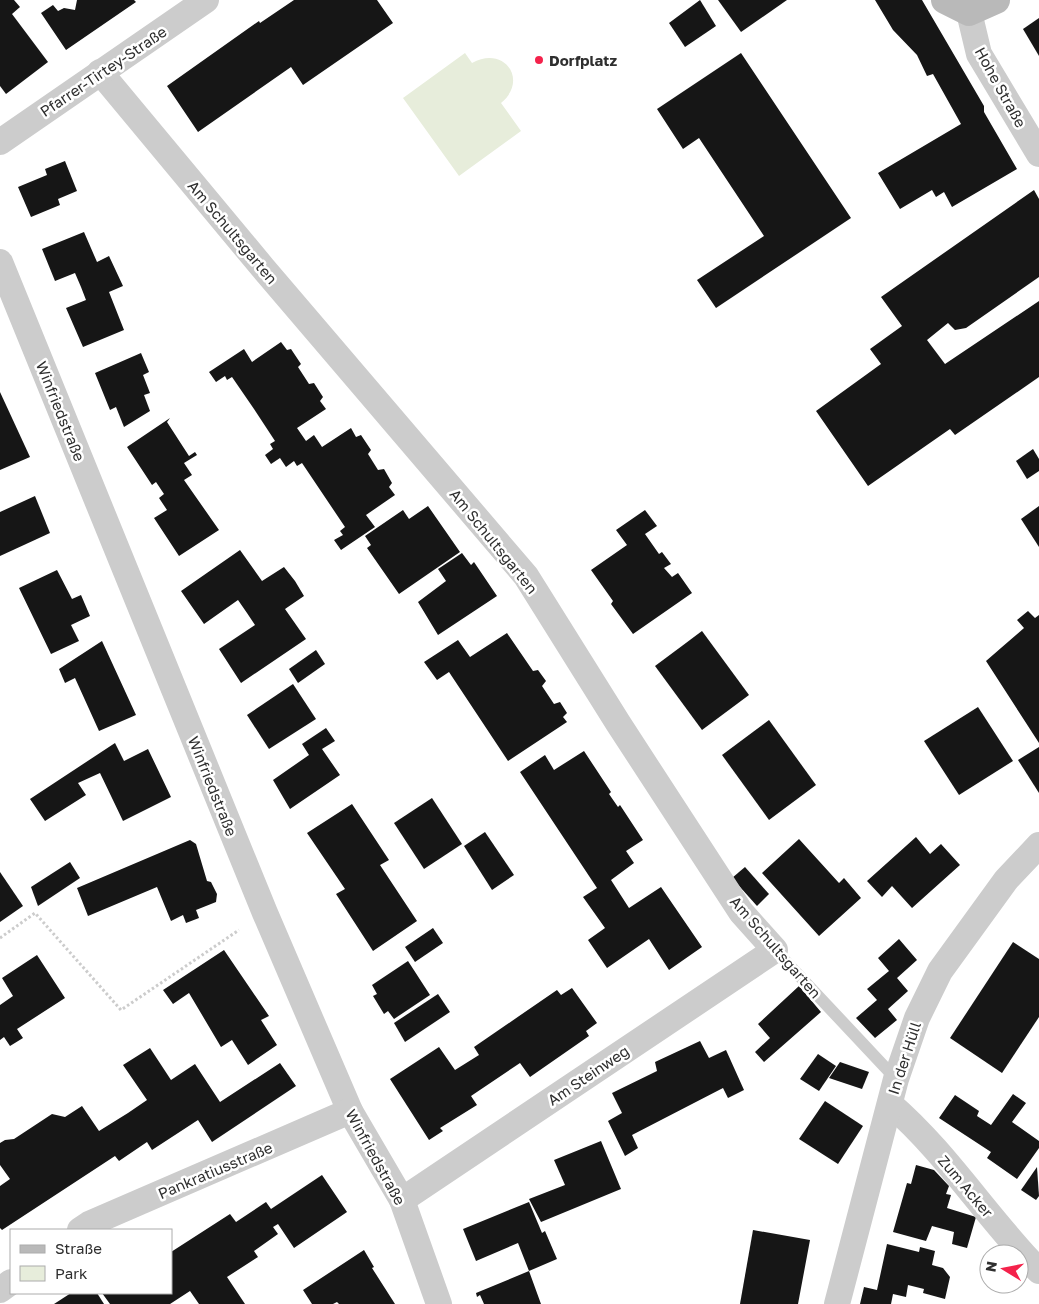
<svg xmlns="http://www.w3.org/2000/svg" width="1039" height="1304" font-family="'Golos Text',sans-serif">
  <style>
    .green { fill: #e7eddb }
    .building { fill: #161616 }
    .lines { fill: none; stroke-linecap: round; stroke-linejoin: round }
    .path { stroke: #ccc; stroke-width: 3; stroke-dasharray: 2.5 2.5; stroke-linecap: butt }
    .lane { stroke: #ccc; stroke-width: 12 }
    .street { stroke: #ccc; stroke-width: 26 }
    .secondary { stroke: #b9b9b9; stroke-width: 28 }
    .poi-dot { fill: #f4224b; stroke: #fff; stroke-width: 2 }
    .labels { text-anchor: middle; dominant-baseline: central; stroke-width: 5; stroke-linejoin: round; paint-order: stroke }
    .poi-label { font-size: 15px; font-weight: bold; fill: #2f2f2f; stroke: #fff; text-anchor: start }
    .street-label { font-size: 15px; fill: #2f2f2f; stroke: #fff }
  </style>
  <rect width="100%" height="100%" fill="#fff"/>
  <path class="green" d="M465,53L472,63C504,45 529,80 501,103L521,131L459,176L403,98Z"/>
  <g class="building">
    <path d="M0,0H14L20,7L12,14L48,62L6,94L0,86Z"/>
    <path d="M77,0H134L136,2L66,50L41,13L53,5L58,11L64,8L75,10Z"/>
    <path d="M294,0H377L393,23L303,85L291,67L198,132L167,86L259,21L260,23Z"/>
    <path d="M700,0L716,26L685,47L669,23Z"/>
    <path d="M718,0H787L741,32Z"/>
    <path d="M875,0H922L984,106V112L1017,169L952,207L944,192L936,197L932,190L900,209L878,173L961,124L933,74L927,76L917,55L893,30Z"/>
    <path d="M1039,18V56L1023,29Z"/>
    <path d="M741,53L851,218L716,308L697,280L764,236L699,138L683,149L657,109Z"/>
    <path d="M65,161L77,191L58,199L60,205L31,217L18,187L47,175L45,169Z"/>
    <path d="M1034,190L1039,199V277L966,328L955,330L948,323L927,340L945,364L1039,301V377L955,435L950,429L868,486L816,411L881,364L870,349L902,326L881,297Z"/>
    <path d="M84,232L97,262L109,256L123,286L109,292L124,330L83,347L66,308L86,300L81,287L75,273L55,281L42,249Z"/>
    <path d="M281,342L287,350L291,349L301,364L298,367L309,384L314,383L323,397L320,401L326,409L297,428L306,441L314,435L322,447L351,428L356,437L361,435L371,450L368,454L378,470L384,469L392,483L389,487L395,495L366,515L375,527L341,550L334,540L343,535L340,531L345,527L302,463L297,466L294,461L286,467L280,458L271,464L265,455L273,449L270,444L275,441L254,409L232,377L227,380L225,376L216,382L209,372L244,349L252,362Z"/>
    <path d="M141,353L149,372L143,375L150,393L144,395L150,411L124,427L116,407L110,410L95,373Z"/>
    <path d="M0,392L30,457L0,470Z"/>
    <path d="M170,418L167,422L189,456L195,452L197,455L184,463L192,475L184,480L219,530L179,556L154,518L167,510L159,498L164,494L156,482L152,485L127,447Z"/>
    <path d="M1033,449L1039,459V471L1027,479L1016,461Z"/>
    <path d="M35,496L50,533L0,556V512Z"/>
    <path d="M428,506L460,552L399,594L367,548L371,545L365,536L403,510L409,519Z"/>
    <path d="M1039,506V547L1021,519Z"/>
    <path d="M645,510L657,526L645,534L659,554L662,552L671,564L664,568L672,577L678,573L692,593L633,634L611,604L613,601L591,570L627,545L616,530Z"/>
    <path d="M240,550L262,581L284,567L295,581L304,596L285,609L306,639L241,683L219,649L255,625L247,613L238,600L204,624L181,591Z"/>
    <path d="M462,553L471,565L474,562L497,596L438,635L418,602L446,581L438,569Z"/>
    <path d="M57,570L72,599L81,595L90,616L71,625L79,641L51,654L19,588Z"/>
    <path d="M1028,611L1035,618L1039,615V743L986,661L1024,628L1017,620Z"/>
    <path d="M702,631L749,695L702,730L655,666Z"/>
    <path d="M507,633L533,671L538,670L546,681L542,686L554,704L560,702L567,713L563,717L567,722L508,761L449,672L437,680L424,662L458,640L470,657Z"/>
    <path d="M102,641L136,715L99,731L75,678L65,683L59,669Z"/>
    <path d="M316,650L325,664L298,683L289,669Z"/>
    <path d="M293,684L316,719L269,749L247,715Z"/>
    <path d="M978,707L1013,761L959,795L924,741Z"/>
    <path d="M769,720L816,785L769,820L722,755Z"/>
    <path d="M326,728L335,741L322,749L340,775L290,809L273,780L309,755L302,744Z"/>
    <path d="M115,743L124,761L148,749L171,797L123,821L100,773L78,783L86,795L45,821L30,799Z"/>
    <path d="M1039,747V793L1018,760Z"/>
    <path d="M584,751L611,792L609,794L618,807L620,805L643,840L626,851L634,863L611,880L629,908L661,887L702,947L669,970L649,939L607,968L588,940L605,928L583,897L597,888L520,772L545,755L554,770Z"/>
    <path d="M432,798L462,844L424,869L394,823Z"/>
    <path d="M352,804L389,860L380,865L417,921L373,951L336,894L345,889L307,833Z"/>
    <path d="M485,832L514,875L492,890L464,846Z"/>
    <path d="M916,837L930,854L941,844L960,865L912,908L892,886L882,897L867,881Z"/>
    <path d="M799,839L839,883L844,878L861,898L819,936L762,873Z"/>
    <path d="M190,840L196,844L207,881L211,882L217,894L216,902L196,910L199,918L186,923L183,915L171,921L157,887L88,916L77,888Z"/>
    <path d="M70,862L80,878L38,906L31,887Z"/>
    <path d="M745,867L769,894L757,906L732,878Z"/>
    <path d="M0,872L23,906L0,922Z"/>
    <path d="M433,928L443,943L415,962L405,947Z"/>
    <path d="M899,939L917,960L897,978L908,991L888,1009L897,1020L875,1038L856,1018L877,1000L867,989L889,971L878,958Z"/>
    <path d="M1013,942L1039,959V1017L1002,1073L950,1038Z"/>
    <path d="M224,950L269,1016L261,1020L277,1045L248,1065L232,1040L221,1047L189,993L173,1004L163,990Z"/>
    <path d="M37,955L65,998L17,1029L23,1038L10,1046L4,1037L0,1040V1005L13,996L2,978Z"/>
    <path d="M408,961L430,995L394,1019L388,1011L384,1014L373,996L377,994L372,985Z"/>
    <path d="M799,986L821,1012L764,1062L755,1052L770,1038L758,1024Z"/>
    <path d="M572,988L597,1023L586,1031L589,1036L530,1077L520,1063L471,1096L477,1105L440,1128L443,1131L429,1140L390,1079L439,1047L455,1070L479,1055L474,1047L557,990L561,995Z"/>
    <path d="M438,994L450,1012L405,1042L394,1023Z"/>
    <path d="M700,1041L709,1058L726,1050L744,1090L728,1098L723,1088L632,1135L638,1148L625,1156L608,1121L622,1113L612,1093L657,1071L655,1062Z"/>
    <path d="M150,1048L171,1080L195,1064L220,1102L280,1063L296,1086L212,1142L198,1120L152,1150L147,1142L119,1161L115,1156L2,1230L0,1228V1186L10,1179L0,1165V1143L5,1140L14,1139L52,1114L65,1117L82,1106L99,1131L128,1113L147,1100L123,1065Z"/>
    <path d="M818,1054L836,1066L819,1091L800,1079Z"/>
    <path d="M840,1062L869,1072L862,1089L829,1078Z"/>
    <path d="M1013,1094L1026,1103L1012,1122L1039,1141V1148L1017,1179L987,1158L991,1152L939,1118L955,1095L979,1111L977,1116L991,1125Z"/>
    <path d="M825,1101L863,1126L838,1164L799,1139Z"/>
    <path d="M601,1141L621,1189L541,1222L529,1199L565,1185L554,1160Z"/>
    <path d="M916,1165L934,1170L949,1186L946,1194L951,1195L947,1208L976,1217L967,1248L952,1244L954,1232L932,1226L926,1241L893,1232L907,1183L911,1184Z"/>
    <path d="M1037,1167L1039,1196L1036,1200L1021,1190Z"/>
    <path d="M322,1175L347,1212L294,1248L278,1224L273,1227L278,1234L254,1251L258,1257L227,1277L245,1304H199L190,1291L170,1304H110L102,1293H171V1252L230,1214L236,1222L266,1202L271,1209Z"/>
    <path d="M529,1202L542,1233L545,1231L557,1259L529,1271L518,1243L476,1261L463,1229Z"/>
    <path d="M753,1230L810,1240L798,1304H740Z"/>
    <path d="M887,1244L919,1252L920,1247L935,1251L932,1265L943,1268L950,1277L945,1299L923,1293L924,1289L908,1285L906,1297L893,1294L891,1304H860L864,1287L877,1290Z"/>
    <path d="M364,1250L374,1267L372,1268L395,1304H339L337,1302L333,1304H312L303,1290Z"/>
    <path d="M529,1271L541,1304H484L480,1295L477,1297L476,1293Z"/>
    <path d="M71,1293H97L104,1304H54Z"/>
  </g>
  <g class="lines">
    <path class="path" d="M0,938L35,913L121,1010L239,930"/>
    <path class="lane" d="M775,950L896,1079"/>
    <g class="street">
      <path d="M969,12L979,54L1039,154"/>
      <path d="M100,72L263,268L526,576L618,723L741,912L775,950L402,1200"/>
      <path d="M0,142L206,0"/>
      <path d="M0,262L265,913L350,1111L402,1200L439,1304"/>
      <path d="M890,1104C946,1152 987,1218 1039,1271"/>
      <path d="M80,1230L89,1224L350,1111"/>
      <path d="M0,1290L11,1282"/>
      <path d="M837,1304L896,1079L917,1018L940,971L1006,880L1039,845"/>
    </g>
    <path class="secondary" d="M945,0L969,12L996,0"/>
  </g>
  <circle class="poi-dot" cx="539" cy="60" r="5"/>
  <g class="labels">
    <g class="poi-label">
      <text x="549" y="60">Dorfplatz</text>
    </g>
    <g class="street-label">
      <text transform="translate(103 71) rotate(-34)">Pfarrer-Tirtey-Straße</text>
      <text transform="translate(1001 87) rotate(61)">Hohe Straße</text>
      <text transform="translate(233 232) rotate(50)">Am Schultsgarten</text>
      <text transform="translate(61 411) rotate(68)">Winfriedstraße</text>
      <text transform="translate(494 541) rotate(51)">Am Schultsgarten</text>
      <text transform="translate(213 786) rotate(68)">Winfriedstraße</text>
      <text transform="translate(776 947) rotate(49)">Am Schultsgarten</text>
      <text transform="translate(904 1058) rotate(-72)">In der Hüll</text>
      <text transform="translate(588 1075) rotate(-34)">Am Steinweg</text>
      <text transform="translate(376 1157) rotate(61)">Winfriedstraße</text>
      <text transform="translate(215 1170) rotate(-23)">Pankratiusstraße</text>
      <text transform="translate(966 1186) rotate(50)">Zum Acker</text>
    </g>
  </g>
  <rect x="10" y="1229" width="162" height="65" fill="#ffffff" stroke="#acacac"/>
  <rect x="20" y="1245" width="25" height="8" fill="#b9b9b9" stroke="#acacac"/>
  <text x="55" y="1254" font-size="15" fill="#2f2f2f">Straße</text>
  <rect x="20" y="1266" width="25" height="15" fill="#e7eddb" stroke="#acacac"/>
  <text x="55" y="1279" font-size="15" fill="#2f2f2f">Park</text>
  <g transform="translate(1004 1269) rotate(280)"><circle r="24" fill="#ffffff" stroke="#acacac"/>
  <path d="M0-4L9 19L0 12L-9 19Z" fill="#f4224b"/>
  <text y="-8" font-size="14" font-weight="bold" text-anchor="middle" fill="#2f2f2f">N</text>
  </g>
</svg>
